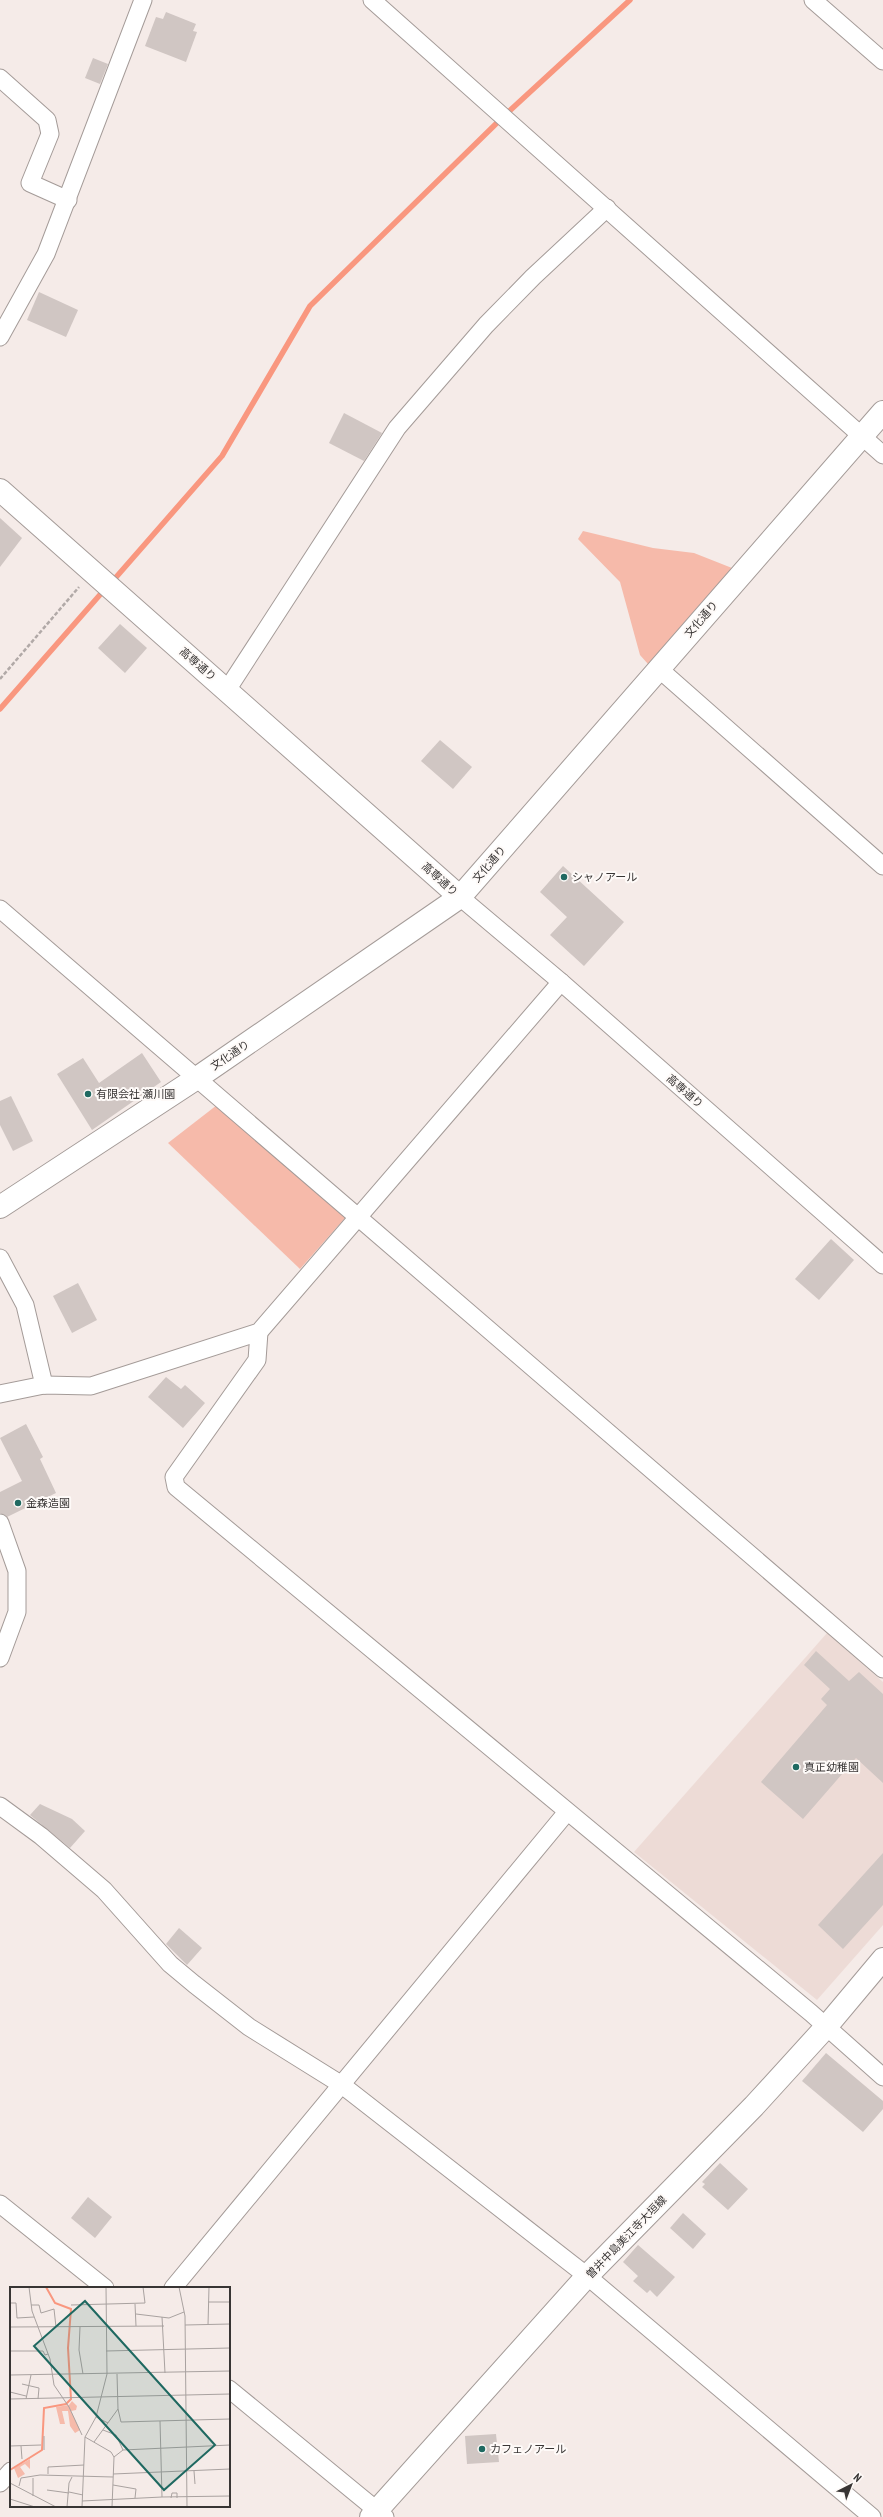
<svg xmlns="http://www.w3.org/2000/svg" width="883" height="2517" font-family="'PT Sans Narrow','Noto Sans JP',sans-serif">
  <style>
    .built { fill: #eddbd6 }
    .green { fill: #f6baaa }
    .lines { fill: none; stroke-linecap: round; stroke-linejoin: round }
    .stream { stroke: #f9977f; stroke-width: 5.5 }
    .building { fill: #d0c6c3 }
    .street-casing { stroke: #a49b98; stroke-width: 19 }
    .secondary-casing { stroke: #a49b98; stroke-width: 24 }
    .path { stroke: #b1a9a7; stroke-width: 2.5; stroke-dasharray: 4 2; stroke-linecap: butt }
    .street { stroke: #fff; stroke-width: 17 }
    .secondary { stroke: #fff; stroke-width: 22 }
    .poi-dot { fill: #1f6961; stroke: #fefaf8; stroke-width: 1.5 }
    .labels { text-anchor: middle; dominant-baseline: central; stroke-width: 4; stroke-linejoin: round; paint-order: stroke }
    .street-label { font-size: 11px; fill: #383534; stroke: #fefaf8 }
    .poi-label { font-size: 11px; fill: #383534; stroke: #fefaf8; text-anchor: start }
    .inset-river { fill: none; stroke: #f9977f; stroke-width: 2 }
    .inset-road { fill: none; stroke: #a9a2a0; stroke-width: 1 }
    .view { fill: #1f6961; fill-opacity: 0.15; stroke: #1f6961; stroke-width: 2 }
    .inset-edge { fill: none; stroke: #383534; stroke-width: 2 }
  </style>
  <rect width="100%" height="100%" fill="#f5ebe8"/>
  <path class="built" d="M827,1633L883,1682V1925L817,2000L634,1852Z"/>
  <g class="green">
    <path d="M583,531L653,548L694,553L732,568L648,664L640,655L620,582L578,539Z"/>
    <path d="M217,1105L345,1218L300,1269L168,1143Z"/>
  </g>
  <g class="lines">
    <g class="stream">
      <path d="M111,583L222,456L310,306L505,115L630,0"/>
      <path d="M0,709L105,589"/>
    </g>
  </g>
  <g class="building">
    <path d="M166,12L196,24L193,31L197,32L186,62L145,46L156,17L163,19Z"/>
    <path d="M93,58L108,64L100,84L85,78Z"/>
    <path d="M39,292L78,310L66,337L27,320Z"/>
    <path d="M344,413L382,433L364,461L329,443Z"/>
    <path d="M0,518L22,538L0,567Z"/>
    <path d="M120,624L147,648L125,673L98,648Z"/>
    <path d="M440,740L472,767L453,789L421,761Z"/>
    <path d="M563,866L624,922L584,966L550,935L567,917L540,892Z"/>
    <path d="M142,1053L161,1082L92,1130L57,1074L83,1058L99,1083Z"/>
    <path d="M11,1096L33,1141L13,1151L0,1125V1101Z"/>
    <path d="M831,1239L854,1260L819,1300L795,1279Z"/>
    <path d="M78,1283L97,1320L72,1333L53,1296Z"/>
    <path d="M166,1377L181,1389L185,1385L205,1403L183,1428L148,1397Z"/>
    <path d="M26,1424L43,1457L40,1459L56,1493L7,1517L0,1513V1492L22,1481L0,1438Z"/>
    <path d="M816,1651L849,1681L859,1672L883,1694V1783L856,1758L803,1819L761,1782L827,1705L821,1699L830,1689L804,1665Z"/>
    <path d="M40,1804L72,1819L85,1831L70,1848L30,1815Z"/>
    <path d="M883,1853V1905L843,1949L818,1925Z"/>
    <path d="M179,1928L202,1948L187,1965L166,1944Z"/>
    <path d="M826,2053L883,2101V2109L863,2132L802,2081Z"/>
    <path d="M720,2163L748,2189L728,2210L702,2187L705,2184L702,2182Z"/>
    <path d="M88,2197L112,2217L95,2238L71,2218Z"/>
    <path d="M683,2213L706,2234L693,2249L670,2228Z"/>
    <path d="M638,2245L675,2277L657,2297L650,2290L647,2293L633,2281L638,2276L623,2262Z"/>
    <path d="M496,2434L499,2462L467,2464L465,2436Z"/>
  </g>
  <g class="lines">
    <defs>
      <g id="street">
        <path d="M372,0L883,455"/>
        <path d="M813,0L883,61"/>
        <path d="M0,78L47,120L50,134L30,183L68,200"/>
        <path d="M0,337L46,254L143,0"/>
        <path d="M658,668L883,866"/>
        <path d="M227,690L397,428L486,325L533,277L607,208"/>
        <path d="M460,897L561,982L883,1265"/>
        <path d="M0,909L883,1669"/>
        <path d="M0,1258L25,1305L44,1385"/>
        <path d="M259,1332L257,1360L174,1477L176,1487L811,2013L883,2077"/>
        <path d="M0,1394L44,1385L91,1386L259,1332L561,982"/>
        <path d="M0,1523L17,1571V1612L0,1658"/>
        <path d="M0,1806L41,1836L104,1890L170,1964L194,1984L249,2027L342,2085L587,2276L872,2517"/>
        <path d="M0,2204L105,2288"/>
        <path d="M173,2288L567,1812"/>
        <path d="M229,2389L385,2517"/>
        <path d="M0,2483L11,2471"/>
      </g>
      <g id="secondary">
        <path d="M0,490L460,897"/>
        <path d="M0,1207L197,1078L460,897L883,412"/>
        <path d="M371,2517L587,2276L754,2106L826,2027L883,1959"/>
      </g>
    </defs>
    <use href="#street" class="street-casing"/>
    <use href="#secondary" class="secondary-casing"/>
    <path class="path" d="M0,679L79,587"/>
    <use href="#street" class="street"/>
    <use href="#secondary" class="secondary"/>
  </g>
  <g class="poi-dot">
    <circle cx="564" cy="877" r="4"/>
    <circle cx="88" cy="1094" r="4"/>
    <circle cx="18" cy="1503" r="4"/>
    <circle cx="796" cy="1767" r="4"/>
    <circle cx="482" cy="2449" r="4"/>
  </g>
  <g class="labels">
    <g class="street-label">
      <text transform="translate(701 619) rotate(-49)">文化通り</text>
      <text transform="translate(198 664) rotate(41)">高専通り</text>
      <text transform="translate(489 864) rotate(-49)">文化通り</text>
      <text transform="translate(440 879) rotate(42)">高専通り</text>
      <text transform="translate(230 1055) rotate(-34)">文化通り</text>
      <text transform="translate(685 1091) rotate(41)">高専通り</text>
      <text transform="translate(626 2237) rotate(-46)">曽井中島美江寺大垣線</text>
    </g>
    <g class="poi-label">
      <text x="572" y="877">シャノアール</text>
      <text x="96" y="1094">有限会社 瀬川園</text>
      <text x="26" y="1503">金森造園</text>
      <text x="804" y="1767">真正幼稚園</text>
      <text x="490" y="2449">カフェノアール</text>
    </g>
  </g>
  <g transform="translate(10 2287)">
    <rect width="220" height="220" fill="#f5ebe8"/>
    <path d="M62,114L67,119L66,123L61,124L70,143L65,146L60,139L58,124H52L55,137H50L46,120L59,118ZM20,172V182L15,177L10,180L15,187L8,191L4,181Z" fill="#f6baaa"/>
    <path class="inset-river" d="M0,183L32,163L34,121L56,117L61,112L58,61L61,22L45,16L36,0"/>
    <path class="inset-road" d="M19,0L22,24L40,72L44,98L59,120L72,148M169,0L175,29L177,220M198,15H220M0,16H6L7,31L24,30M125,17L126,39M21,18H29L31,26L44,22L46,40M61,18L135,16L133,0M126,27L159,31L174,25M152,30L155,86M175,38L220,37M198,38L199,0M0,40L154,39M70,40L69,63L73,87M0,64H33L35,68L38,67M96,64L220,61M107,87L108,122L111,135L220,132M0,88L220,84M12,97L29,101L28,112M0,105L16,109M0,112L220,107M16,112L21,88M86,130L98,136M93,143L106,148L113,163M34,149V163M75,150L101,165L104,170L102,220M84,155L108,122M0,159L31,158M11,159L12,172M104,170L113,163L220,158M184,184L185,197M38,187V180L74,178M103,187L220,182M0,196L46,220M103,198L126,202L125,211M9,199L11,191L30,188L103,190M37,203L59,206M59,205L73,208M23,209V191M152,210L220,209M161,211L162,206H167V211M0,212L25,220M72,214L152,210L150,134M57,220L59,196L62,190M72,220L75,150L86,130L97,87L96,0"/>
    <path class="view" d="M75,14L205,158L154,203L24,59Z"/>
    <rect width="220" height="220" class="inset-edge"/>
  </g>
  <g transform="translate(851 2485) rotate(42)" stroke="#fefaf8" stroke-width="3" paint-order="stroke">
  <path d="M0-3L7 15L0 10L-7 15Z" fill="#383534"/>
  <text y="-6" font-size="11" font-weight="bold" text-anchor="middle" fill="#383534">N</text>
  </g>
</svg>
